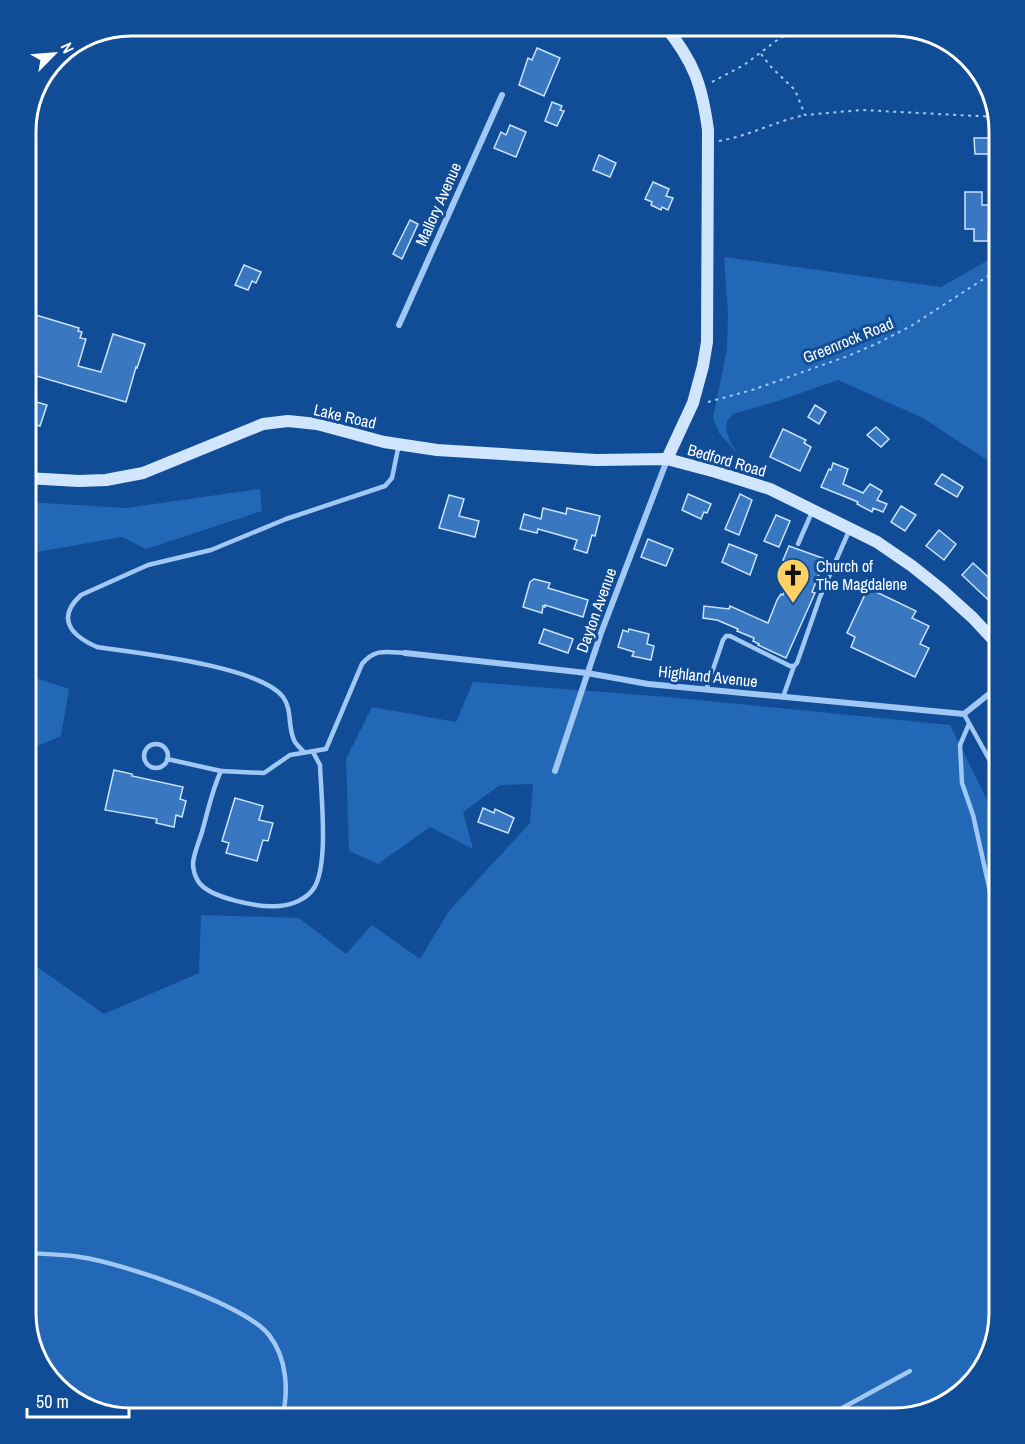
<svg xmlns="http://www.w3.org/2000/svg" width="1025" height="1444" font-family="'Archivo Narrow',sans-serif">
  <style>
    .green { fill: #2367b7 }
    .building { fill: #3977c0; stroke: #c9e2fe; stroke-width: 1.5 }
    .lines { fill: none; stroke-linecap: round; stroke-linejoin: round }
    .path { stroke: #a1c7f4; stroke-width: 2; stroke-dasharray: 3 4.5; stroke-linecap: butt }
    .lane { stroke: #a1c7f4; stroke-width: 4.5 }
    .street { stroke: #a1c7f4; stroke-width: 6 }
    .secondary { stroke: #d1e5fd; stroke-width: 12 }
    .labels { text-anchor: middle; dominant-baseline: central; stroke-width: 6; stroke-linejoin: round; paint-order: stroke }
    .street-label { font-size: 16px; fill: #fff; stroke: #114d97 }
    .poi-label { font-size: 16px; fill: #fff; stroke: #114d97; text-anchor: start }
    .rim { fill: none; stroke: #fff; stroke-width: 3 }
  </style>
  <rect width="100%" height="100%" fill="#114d97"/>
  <g class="green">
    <path d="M999,254V468L923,418L838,380L778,401L733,414L727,421L726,430L731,443L738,454L719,433L713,418L727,349L728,313L724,257L941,287Z"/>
    <path d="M260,489L262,511L146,549L122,537L26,554V502L126,508Z"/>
    <path d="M26,675L69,689L61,736L26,751Z"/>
    <path d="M473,682L668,697L950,725L988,802L999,821V1313L985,1366L947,1404L894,1418H125L78,1404L40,1366L26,1313V959L104,1014L199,973L201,915L299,918L346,954L372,925L420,959L449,911L530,823L533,784L500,785L463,812L473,849L430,827L378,864L349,851L346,759L372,707L456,722Z"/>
  </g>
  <g class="building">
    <path d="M537,48L560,58L544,96L519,85L528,58L532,60Z"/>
    <path d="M552,102L562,106L560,110L564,111L557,126L545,121Z"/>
    <path d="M510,125L526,132L516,157L494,148L501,132L506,135Z"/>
    <path d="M974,138H990V154H975Z"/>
    <path d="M599,155L616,163L610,177L593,170Z"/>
    <path d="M653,182L669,189L666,196L673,198L668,210L662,207L661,210L651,205L652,202L645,199Z"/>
    <path d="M965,192H982V205H995L994,221H989L988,241H974V229H965Z"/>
    <path d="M410,220L418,224L402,259L393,254Z"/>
    <path d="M244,265L261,272L256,283L252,281L248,290L235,285Z"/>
    <path d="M26,312L79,328L78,331L82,332L80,338L86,339L78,366L101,372L113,334L145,344L137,368L136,367L126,402L26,373Z"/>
    <path d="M26,399L47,405L40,426L26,422Z"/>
    <path d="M815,405L826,412L819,424L808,417Z"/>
    <path d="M876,427L889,439L881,447L867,435Z"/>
    <path d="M783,429L806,440L804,443L811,447L800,471L770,457Z"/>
    <path d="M833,463L848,469L843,484L863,493L870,484L882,491L877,500L887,504L883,512L873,508L872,512L857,504L858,502L821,487L829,469L831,470Z"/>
    <path d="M942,474L963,487L957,497L935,484Z"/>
    <path d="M688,494L711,504L707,513L704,512L701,519L682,510Z"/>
    <path d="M740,494L752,500L739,535L725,529Z"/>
    <path d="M449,495L464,499L459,516L479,521L475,537L439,528Z"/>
    <path d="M901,506L916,515L905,531L891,522Z"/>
    <path d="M543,508L566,514L567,508L600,516L595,536L592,535L587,553L574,549L577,540L538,529L537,533L520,529L524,514L541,519Z"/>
    <path d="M776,515L790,521L779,547L764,541Z"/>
    <path d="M939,530L956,544L944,560L926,546Z"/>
    <path d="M648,539L673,549L666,566L641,557Z"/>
    <path d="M729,544L757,555L750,575L722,562Z"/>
    <path d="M789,546L825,559L812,592L815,593L786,658L758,645L759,644L753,641L754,638L737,631L738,629L717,620L703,618L704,606L729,609L730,606L768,623L777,600L781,594L783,595L792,574L795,564L783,560Z"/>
    <path d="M973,563L999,587V610L962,575Z"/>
    <path d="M534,579L550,583L548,588L588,600L583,617L545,605V607L543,606L542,613L523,607L530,582Z"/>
    <path d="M868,588L916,611L912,618L929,626L920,644L929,648L915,677L851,647L855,637L847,633Z"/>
    <path d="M544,629L573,639L568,653L539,643Z"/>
    <path d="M629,629L649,634L647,644L654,646L651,660L632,656L634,652L618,647L623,630L628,632Z"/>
    <path d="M114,770L132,774V776L183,787L180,799L186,801L182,817L176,815L174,827L156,823L157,819L105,810Z"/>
    <path d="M235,798L263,806L259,820L273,823L268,841L263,840L257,861L226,853L229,843L222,841Z"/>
    <path d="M483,808L494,813L495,809L514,818L508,833L478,822Z"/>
  </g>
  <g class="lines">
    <g class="path">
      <path d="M761,54L772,68L795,90L805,115L862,110L996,117"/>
      <path d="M712,82L744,65L780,38L807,26"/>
      <path d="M719,141C749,136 776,121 805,115"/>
      <path d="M708,402L752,390L848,356L878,343L911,326L999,269"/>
    </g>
    <g class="lane">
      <path d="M798,544L812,512"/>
      <path d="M706,690L723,640L726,636H730L790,666H794L797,663L820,597L849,531"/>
      <path d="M783,697L794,666"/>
      <path d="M964,714L999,777"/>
      <path d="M969,724L960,745L962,783L973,815L991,896L999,912"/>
      <circle cx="156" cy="756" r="12"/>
      <path d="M304,752C301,749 297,745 295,742C287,729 293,710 283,697C260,666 137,653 97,647C72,636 55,619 81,595L148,565L211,550L286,519L385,486L392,478L399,444"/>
      <path d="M313,752L320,765C321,795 329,864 314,888C307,899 292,905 279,906C260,908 208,898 198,881C195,876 193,868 193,863C194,853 199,842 202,832C208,811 212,790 221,771L264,773L290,755L326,749L362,664C375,648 387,652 405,653"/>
      <path d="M167,759L221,771"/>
      <path d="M26,1253C44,1254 62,1254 80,1257C122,1263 244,1304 269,1335C287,1358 289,1391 282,1418"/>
      <path d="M824,1418L910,1371"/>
    </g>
    <g class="street">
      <path d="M399,325L502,95"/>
      <path d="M405,653L587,673L648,684L964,714L999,686"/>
      <path d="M555,771L601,633L667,460"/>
    </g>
    <g class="secondary">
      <path d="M665,26C694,62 702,85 708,130L707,342L703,366L693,403L667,459"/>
      <path d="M26,478L79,481L106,480L143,473L263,424L288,421L317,424L384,442L437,450L596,460L667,459L716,472L770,489L877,542L912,566L942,590L973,618L999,646"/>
    </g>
  </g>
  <defs>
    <symbol id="church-pin" viewBox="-11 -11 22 30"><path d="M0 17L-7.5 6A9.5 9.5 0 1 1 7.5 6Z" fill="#ffd064" stroke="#114d97"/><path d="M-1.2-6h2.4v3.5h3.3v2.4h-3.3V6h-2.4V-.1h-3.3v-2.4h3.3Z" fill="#111"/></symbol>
  </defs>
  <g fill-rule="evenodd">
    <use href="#church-pin" x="774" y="556" width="38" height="52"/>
  </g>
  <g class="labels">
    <g class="street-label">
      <text transform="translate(438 204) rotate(-66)">Mallory Avenue</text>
      <text transform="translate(848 340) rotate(-22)">Greenrock Road</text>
      <text transform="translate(345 416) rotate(13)">Lake Road</text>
      <text transform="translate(727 460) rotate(16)">Bedford Road</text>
      <text transform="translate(596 610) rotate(-70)">Dayton Avenue</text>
      <text transform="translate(708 676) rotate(6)">Highland Avenue</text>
    </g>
    <g class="poi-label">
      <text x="816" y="566">Church of<tspan x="816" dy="18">The Magdalene</tspan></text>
    </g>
  </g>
  <path d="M0 0H1025V1444H0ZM131 36H894A95 95 0 0 1 989 131V1313A95 95 0 0 1 894 1408H131A95 95 0 0 1 36 1313V131A95 95 0 0 1 131 36Z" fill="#114d97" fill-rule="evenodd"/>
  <path class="rim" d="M131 36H894A95 95 0 0 1 989 131V1313A95 95 0 0 1 894 1408H131A95 95 0 0 1 36 1313V131A95 95 0 0 1 131 36Z"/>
  <g transform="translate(54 54) rotate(65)" stroke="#114d97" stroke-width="4.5" paint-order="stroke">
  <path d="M0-4.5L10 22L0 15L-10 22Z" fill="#ffffff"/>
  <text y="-9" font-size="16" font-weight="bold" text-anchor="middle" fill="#ffffff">N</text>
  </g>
  <path d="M27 1408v9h102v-9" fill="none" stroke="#ffffff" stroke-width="3"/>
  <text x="36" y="1408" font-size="18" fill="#ffffff" stroke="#114d97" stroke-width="4.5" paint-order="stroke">50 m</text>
</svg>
